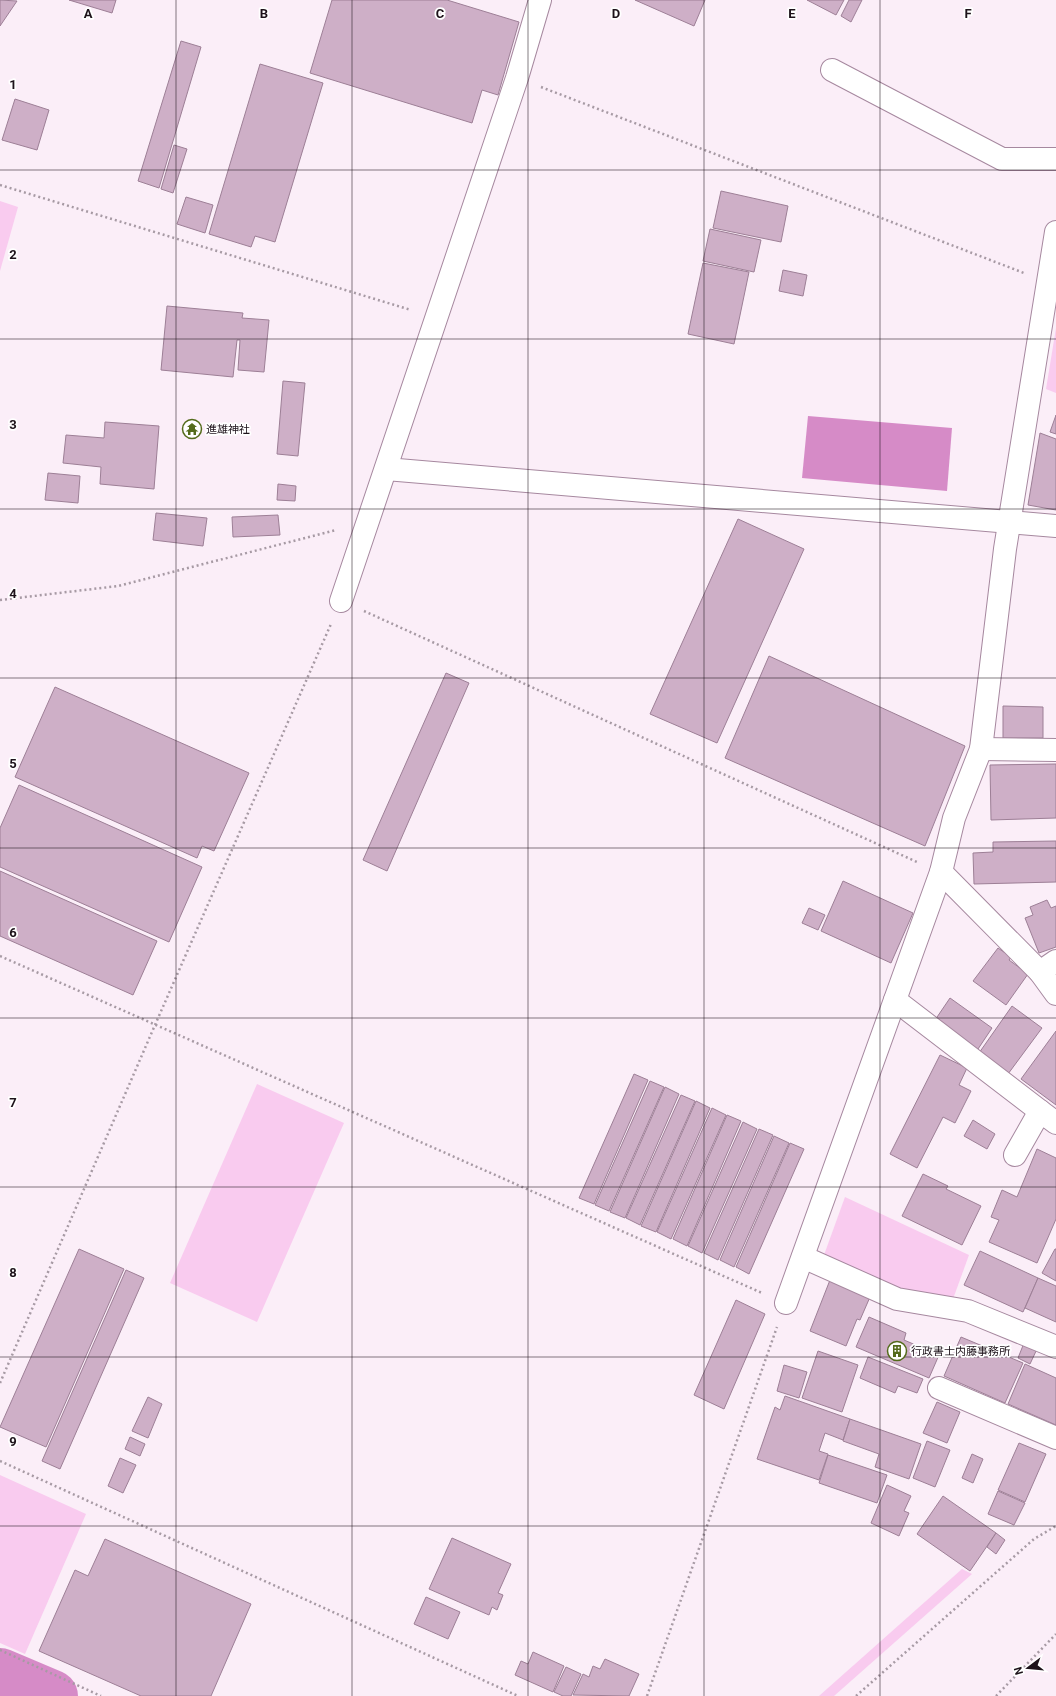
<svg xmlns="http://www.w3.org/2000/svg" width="1056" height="1696" font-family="Roboto,'Noto Sans JP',sans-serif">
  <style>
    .green { fill: #f9cbef }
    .water { fill: #d68bc7 }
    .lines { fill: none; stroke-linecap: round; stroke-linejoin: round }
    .river { stroke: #d68bc7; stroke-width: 52 }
    .building { fill: #ceafc7; stroke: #9d7f96 }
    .street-casing { stroke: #a6889f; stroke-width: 24 }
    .path { stroke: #a79aa4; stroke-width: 2.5; stroke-dasharray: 2 3; stroke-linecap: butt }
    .street { stroke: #fff; stroke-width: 22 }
    .grid { fill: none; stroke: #1d121a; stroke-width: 1; stroke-opacity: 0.55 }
    .labels { text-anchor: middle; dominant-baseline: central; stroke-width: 3.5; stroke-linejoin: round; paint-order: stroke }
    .poi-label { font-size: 11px; fill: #1d121a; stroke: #fff; text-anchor: start }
    .grid-label { font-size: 13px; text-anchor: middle; font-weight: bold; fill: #1d121a; stroke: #fff; stroke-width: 3.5; stroke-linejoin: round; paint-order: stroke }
  </style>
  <rect width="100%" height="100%" fill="#fbeef8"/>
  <g class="green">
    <path d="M0,201L18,207L0,271Z"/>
    <path d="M1056,328V393L1046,389Z"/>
    <path d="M257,1084L344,1123L257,1322L170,1283Z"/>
    <path d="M845,1197L969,1255L953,1299L899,1290L824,1255Z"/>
    <path d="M0,1475L86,1514L25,1654L0,1643Z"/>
    <path d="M962,1569L972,1574L834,1696H819Z"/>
  </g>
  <path class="water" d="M808,416L952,428L947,491L802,478Z"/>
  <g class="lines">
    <path class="river" d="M0,1674L52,1696"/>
  </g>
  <g class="building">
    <path d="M0,0L17,1L0,26Z"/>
    <path d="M69,0H116L112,13Z"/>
    <path d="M332,0H447L519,22L498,95L482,90L472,123L310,73Z"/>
    <path d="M635,0H705L694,26Z"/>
    <path d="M807,0H844L836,15Z"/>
    <path d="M849,0H862L851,22L841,16Z"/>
    <path d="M181,41L201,47L159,188L138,181Z"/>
    <path d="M260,64L323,83L275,242L255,236L251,247L209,234Z"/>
    <path d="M15,99L49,110L37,150L2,140Z"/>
    <path d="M174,145L187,149L173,193L161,189Z"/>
    <path d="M721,191L788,206L781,242L713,228Z"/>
    <path d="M186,197L213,205L205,233L177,224Z"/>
    <path d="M710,229L761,240L754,272L703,261Z"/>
    <path d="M703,263L749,272L734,344L688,334Z"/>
    <path d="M783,270L807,275L803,296L779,291Z"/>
    <path d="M167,306L243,313L242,318L269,320L264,372L238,370L240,340H237L233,377L161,370Z"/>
    <path d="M283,381L305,383L298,456L277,454Z"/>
    <path d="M1056,415V434L1050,432Z"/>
    <path d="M105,422L159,426L154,489L100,484L101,467L63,463L66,435L104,438Z"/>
    <path d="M1040,433L1056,439V510L1028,505Z"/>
    <path d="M48,473L80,476L78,503L45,500Z"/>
    <path d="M278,484L296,486L295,501L277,500Z"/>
    <path d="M156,513L207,518L203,546L153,540Z"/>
    <path d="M278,515L280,535L233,537L232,517Z"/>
    <path d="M738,519L804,549L717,743L650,714Z"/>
    <path d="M769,656L965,746L925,846L725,758Z"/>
    <path d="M446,673L469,683L387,871L363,860Z"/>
    <path d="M55,687L249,773L214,851L202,846L197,858L15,777Z"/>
    <path d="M1003,706L1043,707V738H1003Z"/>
    <path d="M1056,764V818L991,820L990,765Z"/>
    <path d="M19,785L202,867L169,942L0,867V828Z"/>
    <path d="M1056,841V882L974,884L973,853L993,852V842Z"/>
    <path d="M0,871L157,941L133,995L0,936Z"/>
    <path d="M843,881L913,913L891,963L821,931Z"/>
    <path d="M1047,900L1051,908L1056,906V947L1039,953L1025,918L1033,915L1030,907Z"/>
    <path d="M809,908L825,915L818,930L802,923Z"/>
    <path d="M998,948L1011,957L1009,960L1028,974L1006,1005L973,981Z"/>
    <path d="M950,998L992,1028L976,1052L933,1023Z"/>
    <path d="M1012,1006L1042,1028L1008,1074L979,1053Z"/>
    <path d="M1056,1031V1105L1021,1079Z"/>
    <path d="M940,1055L967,1068L959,1085L971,1091L955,1123L943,1117L917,1168L890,1154Z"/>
    <path d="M634,1074L648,1080L594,1204L579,1198Z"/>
    <path d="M650,1081L664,1087L609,1211L595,1205Z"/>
    <path d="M665,1087L679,1094L625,1218L610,1212Z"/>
    <path d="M681,1095L695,1101L640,1225L626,1218Z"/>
    <path d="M696,1101L710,1108L656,1232L641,1226Z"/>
    <path d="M712,1108L726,1115L671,1239L657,1232Z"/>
    <path d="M727,1115L741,1121L687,1246L673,1239Z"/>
    <path d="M973,1120L995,1134L987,1149L964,1136Z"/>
    <path d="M743,1122L757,1129L702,1253L688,1246Z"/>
    <path d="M759,1129L773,1135L718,1260L704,1253Z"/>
    <path d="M774,1136L789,1143L734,1267L720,1260Z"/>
    <path d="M790,1143L804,1149L749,1274L736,1267Z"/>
    <path d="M1037,1149L1056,1158V1219L1037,1263L989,1242L999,1220L991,1217L1002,1190L1017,1197Z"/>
    <path d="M923,1174L948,1186L946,1189L981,1206L962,1245L902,1216Z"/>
    <path d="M79,1249L124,1269L46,1447L0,1427Z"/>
    <path d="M1055,1249H1056V1281L1042,1273Z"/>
    <path d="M980,1251L1038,1278L1023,1312L964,1285Z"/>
    <path d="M126,1270L144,1278L60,1469L42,1461Z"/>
    <path d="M1038,1278L1056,1286V1322L1025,1308Z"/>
    <path d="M830,1280L870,1297L860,1320L857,1319L846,1346L810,1331Z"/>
    <path d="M736,1300L765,1314L724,1409L694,1395Z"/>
    <path d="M869,1317L906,1333L904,1340L939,1355L929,1378L856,1347Z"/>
    <path d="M961,1337L1023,1363L1005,1403L944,1376Z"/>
    <path d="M1024,1343L1037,1349L1030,1364L1018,1358Z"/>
    <path d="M818,1351L858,1365L842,1412L802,1398Z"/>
    <path d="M868,1357L923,1379L917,1393L898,1386L895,1393L860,1378Z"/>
    <path d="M1025,1364L1056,1378V1425L1008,1404Z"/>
    <path d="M784,1365L807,1372L799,1398L777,1391Z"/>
    <path d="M785,1396L850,1419L843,1440L825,1433L819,1451L828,1454L819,1480L757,1459L775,1407L780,1410Z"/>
    <path d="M148,1397L162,1404L148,1438L132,1431Z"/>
    <path d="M937,1402L960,1412L947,1443L923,1433Z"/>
    <path d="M850,1419L921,1444L909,1479L875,1467L879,1454L843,1441Z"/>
    <path d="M130,1437L145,1444L140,1456L125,1449Z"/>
    <path d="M927,1441L950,1450L935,1487L913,1478Z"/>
    <path d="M1019,1443L1046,1454L1025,1502L998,1490Z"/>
    <path d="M972,1454L983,1459L973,1483L962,1478Z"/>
    <path d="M828,1455L887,1475L877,1503L819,1483Z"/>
    <path d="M120,1458L136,1465L123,1493L108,1486Z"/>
    <path d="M887,1485L911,1496L904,1511L909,1513L899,1536L871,1523Z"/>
    <path d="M998,1491L1025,1503L1014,1525L988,1514Z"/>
    <path d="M943,1496L996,1533L970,1571L917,1534Z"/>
    <path d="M996,1533L1005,1540L996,1554L987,1547Z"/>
    <path d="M452,1538L511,1564L498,1593L503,1595L497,1610L492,1607L489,1615L429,1589Z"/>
    <path d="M105,1539L251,1604L211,1696H141L39,1651L75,1570L88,1576Z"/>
    <path d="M426,1597L460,1612L448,1639L414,1624Z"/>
    <path d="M533,1652L564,1666L553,1692L515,1675L521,1661L528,1664Z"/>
    <path d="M605,1659L639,1674L629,1696L573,1695L583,1674L589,1677L593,1666L600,1669Z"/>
    <path d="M566,1667L581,1674L571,1696H563L554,1692Z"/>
  </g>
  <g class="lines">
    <defs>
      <g id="street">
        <path d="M832,70L1002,159H1056"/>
        <path d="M386,469L1056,526"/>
        <path d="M341,601L517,78L540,0"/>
        <path d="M981,749L1056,750"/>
        <path d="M941,872L1040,972L1056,994"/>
        <path d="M1040,972L1056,961"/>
        <path d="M895,1000L1040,1111"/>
        <path d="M1015,1155L1040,1111L1056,1123"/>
        <path d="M803,1257L897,1299L968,1311L1056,1347"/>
        <path d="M786,1303L941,872L954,818L981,749L1005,549L1056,232"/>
        <path d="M939,1388L1056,1438"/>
      </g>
    </defs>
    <use href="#street" class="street-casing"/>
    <g class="path">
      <path d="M541,87L1024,273"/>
      <path d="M0,185L411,310"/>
      <path d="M0,600L118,586L336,530"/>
      <path d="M364,611L917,862"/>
      <path d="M0,956L762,1293"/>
      <path d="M0,1383L155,1025L331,624"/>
      <path d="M0,1461L518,1696"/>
      <path d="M0,1650L101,1696"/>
      <path d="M647,1696L777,1327"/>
      <path d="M856,1696L1034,1539L1056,1526"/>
      <path d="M996,1696L1056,1634"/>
    </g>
    <use href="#street" class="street"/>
  </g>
  <path class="grid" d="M176,0V1696M352,0V1696M528,0V1696M704,0V1696M880,0V1696M0,170H1056M0,339H1056M0,509H1056M0,678H1056M0,848H1056M0,1018H1056M0,1187H1056M0,1357H1056M0,1526H1056"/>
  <defs>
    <symbol id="temple-ring" viewBox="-11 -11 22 22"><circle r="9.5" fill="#fff" stroke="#546b1b" stroke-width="1.5"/><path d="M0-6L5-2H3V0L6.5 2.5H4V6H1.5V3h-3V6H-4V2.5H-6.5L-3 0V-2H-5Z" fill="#546b1b"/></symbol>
    <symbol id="building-ring" viewBox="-11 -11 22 22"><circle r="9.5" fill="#fff" stroke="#546b1b" stroke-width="1.5"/><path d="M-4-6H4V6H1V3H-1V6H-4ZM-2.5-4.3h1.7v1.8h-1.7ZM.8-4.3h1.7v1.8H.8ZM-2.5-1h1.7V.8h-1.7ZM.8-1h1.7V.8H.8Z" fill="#546b1b"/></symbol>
  </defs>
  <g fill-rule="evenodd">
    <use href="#temple-ring" x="181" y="418" width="22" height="22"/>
    <use href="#building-ring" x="886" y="1340" width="22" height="22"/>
  </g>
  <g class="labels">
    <g class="poi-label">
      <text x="206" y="429">進雄神社</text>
      <text x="911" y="1351">行政書士内藤事務所</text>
    </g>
  </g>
  <g class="grid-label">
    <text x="88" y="18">A</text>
    <text x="264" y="18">B</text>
    <text x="440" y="18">C</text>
    <text x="616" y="18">D</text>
    <text x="792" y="18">E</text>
    <text x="968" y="18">F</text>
    <text x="13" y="89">1</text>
    <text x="13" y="259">2</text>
    <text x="13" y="429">3</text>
    <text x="13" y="598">4</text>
    <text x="13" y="768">5</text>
    <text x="13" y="937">6</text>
    <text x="13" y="1107">7</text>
    <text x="13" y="1277">8</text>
    <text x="13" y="1446">9</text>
  </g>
  <g transform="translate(1028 1668) rotate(254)" stroke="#ffffff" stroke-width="3" paint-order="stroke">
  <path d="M0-3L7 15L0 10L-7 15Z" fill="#1d121a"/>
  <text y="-6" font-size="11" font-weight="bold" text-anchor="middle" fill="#1d121a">N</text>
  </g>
</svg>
